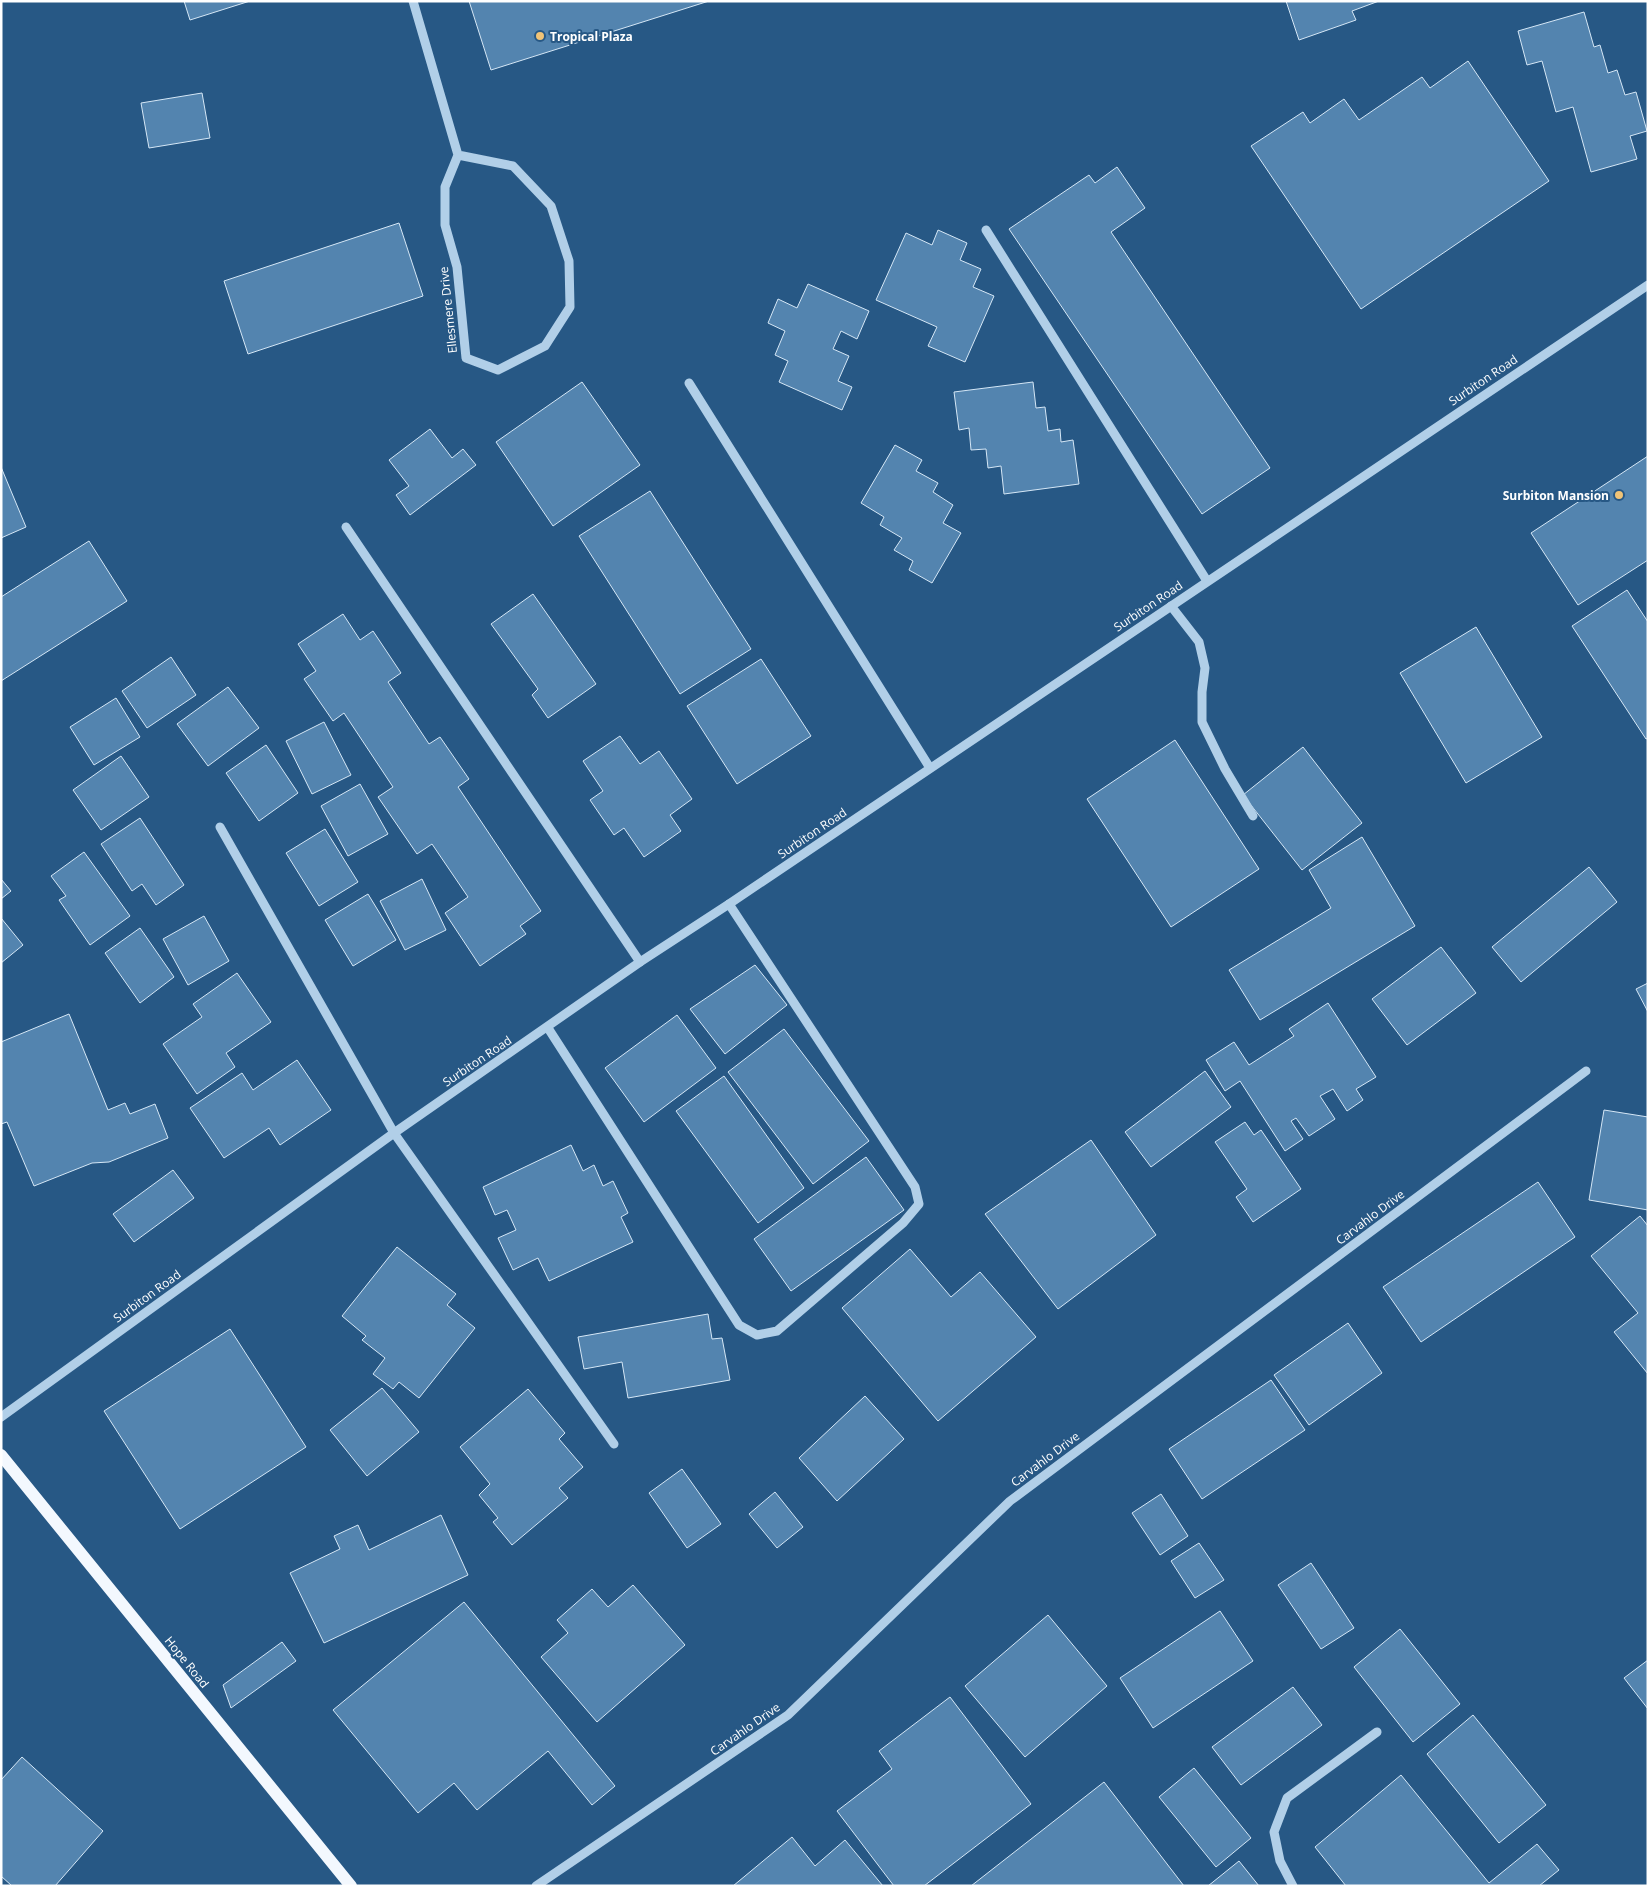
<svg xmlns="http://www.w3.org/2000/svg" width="1649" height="1887" font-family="'Open Sans',sans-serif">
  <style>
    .building { fill: #5384af; stroke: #d5e7f6 }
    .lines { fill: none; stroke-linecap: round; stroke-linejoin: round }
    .minor { stroke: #b1cfe8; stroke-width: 9 }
    .major { stroke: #f3f8fe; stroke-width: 12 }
    .poi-dot { fill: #f0c377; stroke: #275885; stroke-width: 2 }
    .labels { text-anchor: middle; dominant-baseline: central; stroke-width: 4; stroke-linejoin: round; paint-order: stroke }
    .poi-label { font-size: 12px; font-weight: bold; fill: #fff; stroke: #275885; text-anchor: start }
    .street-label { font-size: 12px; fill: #fff; stroke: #275885 }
  </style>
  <rect width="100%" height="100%" fill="#275885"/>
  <g class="building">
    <path d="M184,1H250L190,20Z"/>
    <path d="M469,1H709L491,70Z"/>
    <path d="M1286,1H1379L1352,11L1356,20L1299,40Z"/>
    <path d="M1584,12L1594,47L1600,45L1608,73L1617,70L1625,95L1636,92L1647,131L1630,136L1637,159L1591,172L1573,107L1556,112L1542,61L1527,65L1518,31Z"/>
    <path d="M1468,61L1549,181L1361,309L1251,146L1303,112L1310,123L1344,99L1359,120L1422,77L1430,88Z"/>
    <path d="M202,93L210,138L149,148L141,103Z"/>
    <path d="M1117,167L1145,208L1111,232L1270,468L1202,514L1009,229L1089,175L1095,183Z"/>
    <path d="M399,223L423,296L248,354L224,281Z"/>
    <path d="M938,230L967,243L960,260L981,269L973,287L994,296L965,362L928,346L937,327L876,300L906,233L932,245Z"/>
    <path d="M808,284L869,311L857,339L841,331L833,349L849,356L838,381L852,387L842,410L779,382L788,361L775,355L785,331L768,323L778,299L797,308Z"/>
    <path d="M582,382L640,465L553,526L496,442Z"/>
    <path d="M1033,382L1036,408L1045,407L1048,431L1060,429L1061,442L1073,440L1079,484L1004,494L1001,466L988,468L986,449L971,450L969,428L959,430L954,392Z"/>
    <path d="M430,429L452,458L463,449L476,465L410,515L396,495L409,486L389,460Z"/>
    <path d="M895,445L922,460L916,471L938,483L933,492L953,505L943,523L961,533L932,583L909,570L913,561L894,550L902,538L880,525L884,517L861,503Z"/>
    <path d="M1648,456V560L1578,605L1531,533Z"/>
    <path d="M1,467L26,527L1,538Z"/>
    <path d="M650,491L751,649L680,694L579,536Z"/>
    <path d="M89,541L127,601L1,681V597Z"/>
    <path d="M1627,590L1648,622V738L1646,739L1572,626Z"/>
    <path d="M533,594L596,684L548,718L532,695L538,689L491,624Z"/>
    <path d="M343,614L360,640L373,631L401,673L388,682L429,744L440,737L469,779L458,787L541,911L520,926L526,934L480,966L445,913L468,897L432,844L417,854L378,797L393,787L344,713L333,721L304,679L316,671L298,644Z"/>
    <path d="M1476,627L1542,737L1466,783L1400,673Z"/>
    <path d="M171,657L196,695L147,728L122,691Z"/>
    <path d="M761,659L811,736L737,784L687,706Z"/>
    <path d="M228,687L259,728L208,766L177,724Z"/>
    <path d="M116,698L140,737L94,765L70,727Z"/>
    <path d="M324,722L351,775L312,794L286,741Z"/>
    <path d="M620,736L640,764L659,751L692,799L670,815L681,831L644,857L624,828L614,835L590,800L603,791L583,761Z"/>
    <path d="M1175,740L1259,869L1171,927L1087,799Z"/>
    <path d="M266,745L298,793L259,821L226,773Z"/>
    <path d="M1303,747L1362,823L1302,870L1243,795Z"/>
    <path d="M121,756L149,797L101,830L73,790Z"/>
    <path d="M360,784L388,834L348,856L321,806Z"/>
    <path d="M140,818L184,885L156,905L142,884L132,891L101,844Z"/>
    <path d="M325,829L358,882L319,906L286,853Z"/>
    <path d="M1362,837L1415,926L1260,1020L1229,970L1331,908L1309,870Z"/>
    <path d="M84,852L130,916L90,945L59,900L66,896L51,876Z"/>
    <path d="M1589,867L1617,902L1521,982L1492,947Z"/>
    <path d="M1,879L11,891L1,899Z"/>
    <path d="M422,879L446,930L405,950L380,901Z"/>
    <path d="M368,894L396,940L353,966L325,920Z"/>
    <path d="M204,916L229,961L188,985L163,939Z"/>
    <path d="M1,918L23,945L1,963Z"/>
    <path d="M140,928L174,977L140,1003L105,953Z"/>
    <path d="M1441,947L1476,993L1407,1045L1372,999Z"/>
    <path d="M755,965L787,1005L725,1054L690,1009Z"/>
    <path d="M237,973L271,1022L226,1053L235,1067L197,1094L163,1044L202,1017L193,1004Z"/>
    <path d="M1648,983V1012L1636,989Z"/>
    <path d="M1328,1003L1376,1077L1356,1089L1363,1100L1347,1111L1333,1089L1320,1096L1335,1119L1309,1136L1296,1118L1291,1121L1303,1139L1285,1151L1240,1081L1225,1091L1206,1060L1234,1042L1249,1065L1294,1036L1289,1029Z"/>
    <path d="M69,1014L108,1110L125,1103L130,1114L155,1104L168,1138L109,1162L92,1163L34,1186L7,1122L1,1124V1042Z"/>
    <path d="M677,1015L716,1068L644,1122L605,1068Z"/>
    <path d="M784,1029L869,1141L813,1184L728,1072Z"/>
    <path d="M297,1060L331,1110L280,1145L269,1128L224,1158L190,1108L242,1073L253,1090Z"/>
    <path d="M1205,1071L1231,1107L1151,1167L1125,1132Z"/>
    <path d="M724,1076L804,1188L758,1223L676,1111Z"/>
    <path d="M1604,1110L1648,1117V1210L1589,1200Z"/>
    <path d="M1245,1122L1254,1135L1261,1130L1301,1189L1253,1222L1236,1197L1247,1189L1215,1142Z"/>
    <path d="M1091,1140L1156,1235L1058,1309L985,1214Z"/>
    <path d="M571,1145L583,1171L594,1165L603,1186L613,1181L628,1213L621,1217L633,1242L549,1281L538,1258L513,1270L498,1238L516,1230L507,1210L495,1215L483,1187Z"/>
    <path d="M866,1157L904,1210L791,1291L754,1239Z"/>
    <path d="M173,1170L194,1198L134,1242L113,1214Z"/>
    <path d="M1538,1182L1575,1237L1421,1342L1383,1287Z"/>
    <path d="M1640,1216L1648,1226V1374L1614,1332L1638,1313L1591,1256Z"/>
    <path d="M397,1247L456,1294L447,1305L475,1328L419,1398L399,1382L393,1389L373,1374L385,1358L362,1340L366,1336L342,1316Z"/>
    <path d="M910,1249L951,1297L980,1272L1036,1337L938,1421L842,1308Z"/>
    <path d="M708,1314L712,1339L722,1338L730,1380L628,1398L622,1362L584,1369L578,1337Z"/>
    <path d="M1348,1323L1382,1373L1309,1425L1274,1375Z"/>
    <path d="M230,1329L306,1447L180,1529L104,1411Z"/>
    <path d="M1271,1380L1305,1430L1202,1499L1169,1449Z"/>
    <path d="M382,1388L419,1432L367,1476L330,1430Z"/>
    <path d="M528,1389L565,1433L559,1439L583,1467L559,1488L568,1498L512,1545L493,1522L498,1518L479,1495L490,1484L460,1447Z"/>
    <path d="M865,1396L904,1439L837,1501L799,1458Z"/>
    <path d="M682,1469L721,1524L687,1548L649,1493Z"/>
    <path d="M775,1492L803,1527L777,1548L749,1514Z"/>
    <path d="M1161,1494L1188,1536L1160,1555L1132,1513Z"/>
    <path d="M441,1515L468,1575L324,1643L290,1573L340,1549L334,1536L358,1525L369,1550Z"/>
    <path d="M1199,1543L1224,1580L1195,1598L1171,1561Z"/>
    <path d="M1311,1563L1354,1628L1321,1649L1278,1585Z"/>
    <path d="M633,1585L685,1645L597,1722L541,1657L568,1633L557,1620L592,1589L608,1607Z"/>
    <path d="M464,1602L615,1786L592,1805L548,1751L477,1810L454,1783L418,1813L333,1710Z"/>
    <path d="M1220,1611L1253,1661L1153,1728L1120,1678Z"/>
    <path d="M1048,1615L1107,1686L1025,1757L965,1686Z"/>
    <path d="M1400,1629L1460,1704L1413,1742L1354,1667Z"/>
    <path d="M282,1642L296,1661L231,1708L223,1685Z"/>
    <path d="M1648,1660V1709L1624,1678Z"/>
    <path d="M1293,1687L1322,1725L1241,1785L1212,1747Z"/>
    <path d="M950,1697L1031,1804L924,1886H894L837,1811L892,1769L879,1751Z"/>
    <path d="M1473,1715L1546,1805L1499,1843L1427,1754Z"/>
    <path d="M22,1757L103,1831L55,1886H12L1,1876V1780Z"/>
    <path d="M1194,1768L1251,1838L1216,1867L1159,1797Z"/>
    <path d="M1401,1775L1489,1883L1537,1844L1559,1870L1539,1886H1346L1315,1847Z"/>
    <path d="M1104,1782L1184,1886H971Z"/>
    <path d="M792,1837L815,1866L845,1840L883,1886H733Z"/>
    <path d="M1239,1861L1259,1886H1208Z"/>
  </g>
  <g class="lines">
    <g class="minor">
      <path d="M413,1L458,155L445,187V225L457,267L466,358L498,370L545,346L570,307L569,261L551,206L513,166L458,155"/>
      <path d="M986,230L1207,581"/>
      <path d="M689,383L930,768"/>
      <path d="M346,527L640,962"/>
      <path d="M1171,606L1199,642L1205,668L1202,692V722L1225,769L1253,816"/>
      <path d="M220,827L394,1133L614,1444"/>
      <path d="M548,1028L739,1325L757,1335L777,1331L903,1223L919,1204L915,1187L729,904"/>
      <path d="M1,1417L394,1133L640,962L729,904L1648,285"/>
      <path d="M536,1886L788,1715L1010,1501L1586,1071"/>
      <path d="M1293,1886L1280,1861L1274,1832L1287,1798L1377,1732"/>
    </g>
    <path class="major" d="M1,1455L351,1886"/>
  </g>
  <g class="poi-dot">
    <circle cx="540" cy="36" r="5"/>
    <circle cx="1619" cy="495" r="5"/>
  </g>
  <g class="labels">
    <g class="poi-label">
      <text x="550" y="36">Tropical Plaza</text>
      <text x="1609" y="495" text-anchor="end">Surbiton Mansion</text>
    </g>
    <g class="street-label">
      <text transform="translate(448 310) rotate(-96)">Ellesmere Drive</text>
      <text transform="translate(1483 380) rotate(-34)">Surbiton Road</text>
      <text transform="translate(1148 606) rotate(-34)">Surbiton Road</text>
      <text transform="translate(812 833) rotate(-34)">Surbiton Road</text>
      <text transform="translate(477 1061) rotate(-34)">Surbiton Road</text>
      <text transform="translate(1370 1217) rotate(-37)">Carvahlo Drive</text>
      <text transform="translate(147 1296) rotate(-36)">Surbiton Road</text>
      <text transform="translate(1045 1459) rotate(-37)">Carvahlo Drive</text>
      <text transform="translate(187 1662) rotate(51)">Hope Road</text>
      <text transform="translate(745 1729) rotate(-35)">Carvahlo Drive</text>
    </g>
  </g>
  <rect width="1649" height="1887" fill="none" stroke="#ffffff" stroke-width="5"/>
</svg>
